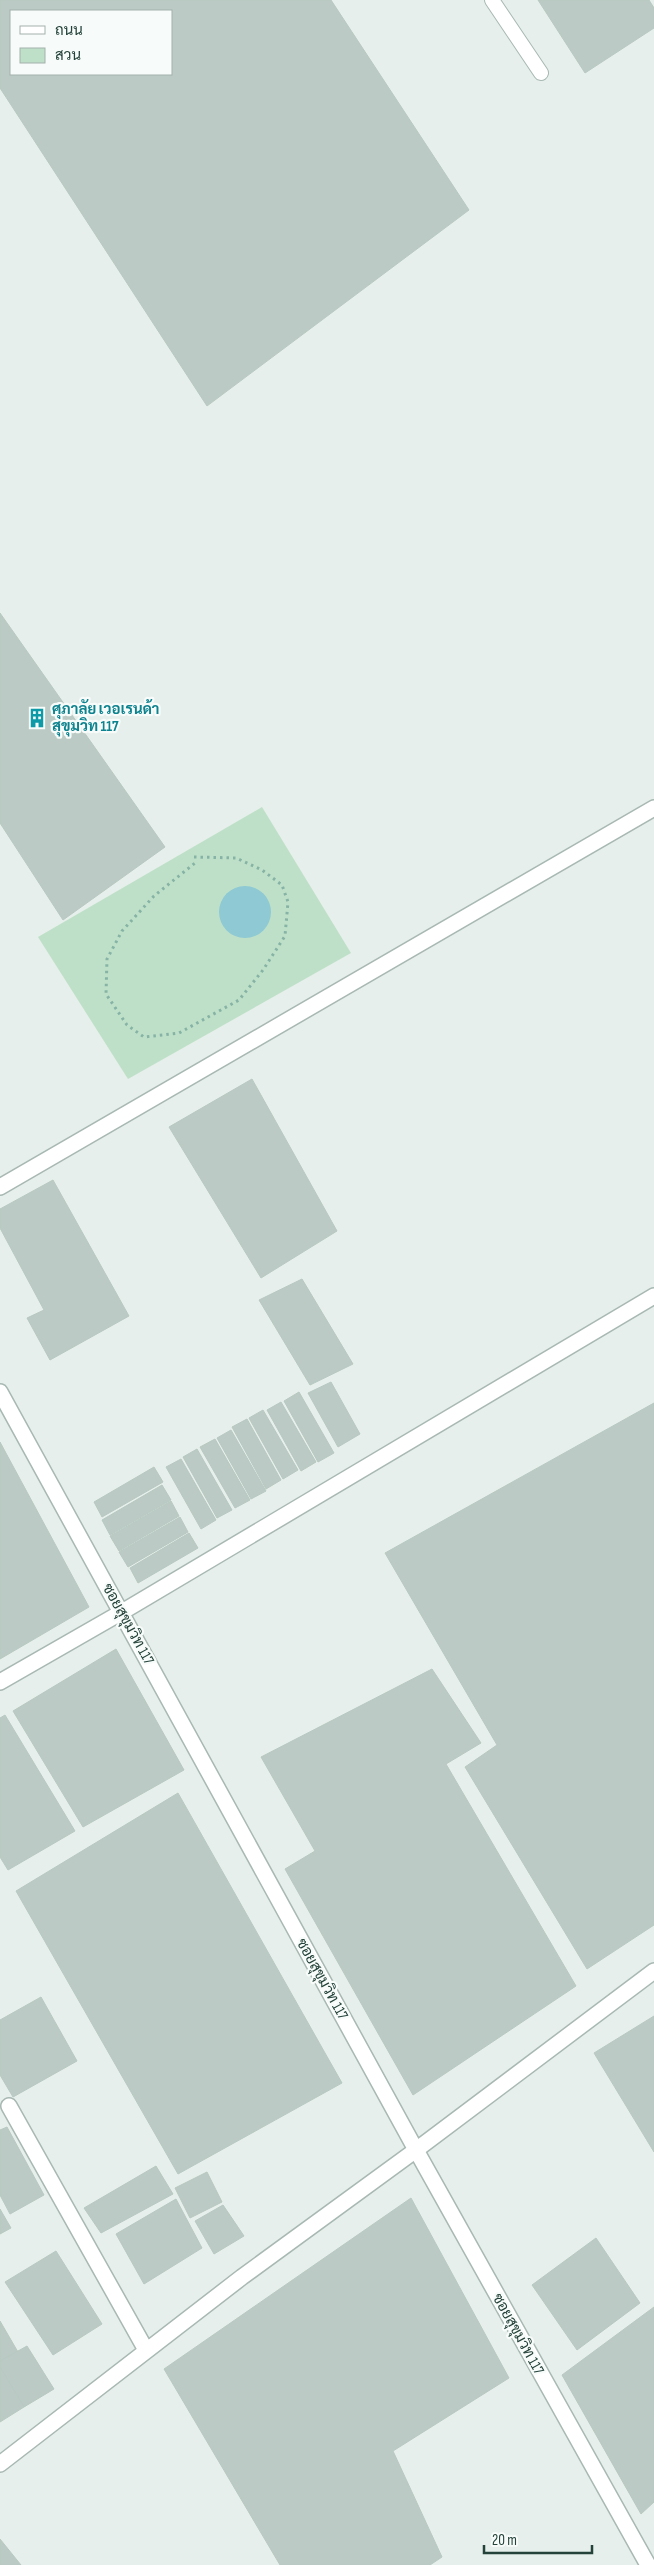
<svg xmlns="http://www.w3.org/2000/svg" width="654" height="2565" font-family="'Sofia Sans Condensed',Sarabun,sans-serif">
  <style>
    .green { fill: #bfe0c8 }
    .water { fill: #8ec9d4 }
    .building { fill: #bbcac4; stroke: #b8c9c2; fill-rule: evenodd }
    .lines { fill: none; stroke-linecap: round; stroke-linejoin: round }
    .lane-casing { stroke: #a8b8b2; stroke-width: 16 }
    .street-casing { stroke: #a8b8b2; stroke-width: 18 }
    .path { stroke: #86b3a5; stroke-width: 3; stroke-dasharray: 2.5 4; stroke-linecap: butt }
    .lane { stroke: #fff; stroke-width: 14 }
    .street { stroke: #fff; stroke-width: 15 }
    .labels { text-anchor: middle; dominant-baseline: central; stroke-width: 4.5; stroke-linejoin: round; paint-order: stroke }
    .culture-label { font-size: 15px; font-weight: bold; fill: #0d838f; stroke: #f7fbf9; text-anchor: start }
    .street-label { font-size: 15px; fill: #24423a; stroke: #f7fbf9 }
  </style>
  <rect width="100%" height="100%" fill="#e6efeb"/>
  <path class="green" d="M262,807L351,953L128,1079L38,937Z"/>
  <circle class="water" cx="245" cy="912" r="26"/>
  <g class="building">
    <path d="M0,0H331L469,210L207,406L0,88ZM11,11H171V74H11Z"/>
    <path d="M538,0H649L654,8V28L585,73Z"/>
    <path d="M0,613L165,847L63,920L0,823Z"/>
    <path d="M252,1079L337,1231L261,1278L169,1127Z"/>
    <path d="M53,1180L129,1316L50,1360L27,1318L44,1310L0,1228V1209Z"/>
    <path d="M302,1279L353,1364L310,1385L259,1300Z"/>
    <path d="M331,1382L360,1434L338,1447L308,1393Z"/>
    <path d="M299,1392L334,1453L318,1462L284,1401Z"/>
    <path d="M281,1402L316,1462L301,1471L267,1410Z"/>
    <path d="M654,1403V1925L587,1969L465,1767L497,1745L385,1553Z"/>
    <path d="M263,1410L298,1470L283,1479L249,1418Z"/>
    <path d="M247,1419L281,1480L266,1489L232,1427Z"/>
    <path d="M231,1430L266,1491L251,1499L217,1438Z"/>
    <path d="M215,1439L250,1500L235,1508L200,1447Z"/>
    <path d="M0,1442L89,1607L0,1659Z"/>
    <path d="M197,1449L232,1510L217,1518L183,1457Z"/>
    <path d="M181,1459L216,1520L201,1529L166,1467Z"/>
    <path d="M154,1467L163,1482L102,1517L94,1502Z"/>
    <path d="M162,1485L171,1500L110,1535L102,1520Z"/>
    <path d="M171,1501L179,1516L119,1551L110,1536Z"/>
    <path d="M180,1517L188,1532L128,1567L119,1552Z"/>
    <path d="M189,1533L198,1548L138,1583L130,1568Z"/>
    <path d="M116,1649L184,1770L83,1827L13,1711Z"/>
    <path d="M432,1669L481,1743L446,1764L576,1986L413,2095L285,1869L315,1851L261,1757Z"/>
    <path d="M5,1715L75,1831L8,1870L0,1857V1718Z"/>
    <path d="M178,1793L342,2083L178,2174L16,1891Z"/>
    <path d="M41,1997L77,2061L13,2097L0,2075V2020Z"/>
    <path d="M654,2016V2152L594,2053Z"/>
    <path d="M7,2127L44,2195L10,2214L0,2195V2130Z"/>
    <path d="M156,2166L173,2194L101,2233L84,2208Z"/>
    <path d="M207,2172L222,2202L190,2218L175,2188Z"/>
    <path d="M411,2198L509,2378L393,2451L442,2557L430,2565H280L164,2369Z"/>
    <path d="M176,2199L202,2248L144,2284L116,2234Z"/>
    <path d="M223,2205L244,2236L214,2254L195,2221Z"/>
    <path d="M0,2209L11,2228L0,2234Z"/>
    <path d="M596,2238L640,2303L577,2350L532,2285Z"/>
    <path d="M56,2251L102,2324L53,2355L5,2282Z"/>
    <path d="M654,2307V2502L641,2514L562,2375Z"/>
    <path d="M0,2321L18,2352L0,2361Z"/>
    <path d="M27,2346L54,2389L24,2407L0,2367V2361Z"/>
    <path d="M0,2367L24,2407L0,2422Z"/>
    <path d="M0,2539L21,2565H0Z"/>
  </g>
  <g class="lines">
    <defs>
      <path id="lane" d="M492,0L541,73"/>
      <g id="street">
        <path d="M0,1187L654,808"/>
        <path d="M0,1392L416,2150L648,2565"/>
        <path d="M0,1682L122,1612L654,1296"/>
        <path d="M9,2106L146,2350"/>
        <path d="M0,2464L242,2277L416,2150L654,1971"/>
      </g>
    </defs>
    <use href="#lane" class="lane-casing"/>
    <use href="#street" class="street-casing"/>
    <path class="path" d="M194,857L236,858L262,870L282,885L288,902L285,936L263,970L239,1000L179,1033L144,1037L127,1025L106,994L107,959L122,931L154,896L195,863"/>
    <use href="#lane" class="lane"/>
    <use href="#street" class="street"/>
  </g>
  <defs>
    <symbol id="building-bare" viewBox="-9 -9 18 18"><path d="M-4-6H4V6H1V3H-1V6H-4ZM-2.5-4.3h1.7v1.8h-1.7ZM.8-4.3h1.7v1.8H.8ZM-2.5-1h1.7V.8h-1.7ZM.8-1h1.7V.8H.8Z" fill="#0f9aa8" stroke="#f7fbf9" stroke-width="2.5" paint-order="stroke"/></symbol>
  </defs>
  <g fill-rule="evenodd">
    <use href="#building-bare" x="23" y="704" width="28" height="28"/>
  </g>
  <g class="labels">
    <g class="culture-label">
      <text x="52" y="709">ศุภาลัย เวอเรนด้า<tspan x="52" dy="17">สุขุมวิท 117</tspan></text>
    </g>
    <g class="street-label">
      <text transform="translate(128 1624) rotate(61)">ซอยสุขุมวิท 117</text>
      <text transform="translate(322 1979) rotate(61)">ซอยสุขุมวิท 117</text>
      <text transform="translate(518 2334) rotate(61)">ซอยสุขุมวิท 117</text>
    </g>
  </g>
  <rect x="10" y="10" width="162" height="65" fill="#f7fbf9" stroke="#a3b1ad"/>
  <rect x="20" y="26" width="25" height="8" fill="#ffffff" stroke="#a3b1ad"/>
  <text x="55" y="35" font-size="15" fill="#24423a">ถนน</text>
  <rect x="20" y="48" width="25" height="15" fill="#bfe0c8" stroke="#a3b1ad"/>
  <text x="55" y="60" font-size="15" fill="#24423a">สวน</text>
  <path d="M484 2545v8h108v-8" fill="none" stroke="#24423a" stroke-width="2.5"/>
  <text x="492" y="2545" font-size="15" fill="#24423a" stroke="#f7fbf9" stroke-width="4" paint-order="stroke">20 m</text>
</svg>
